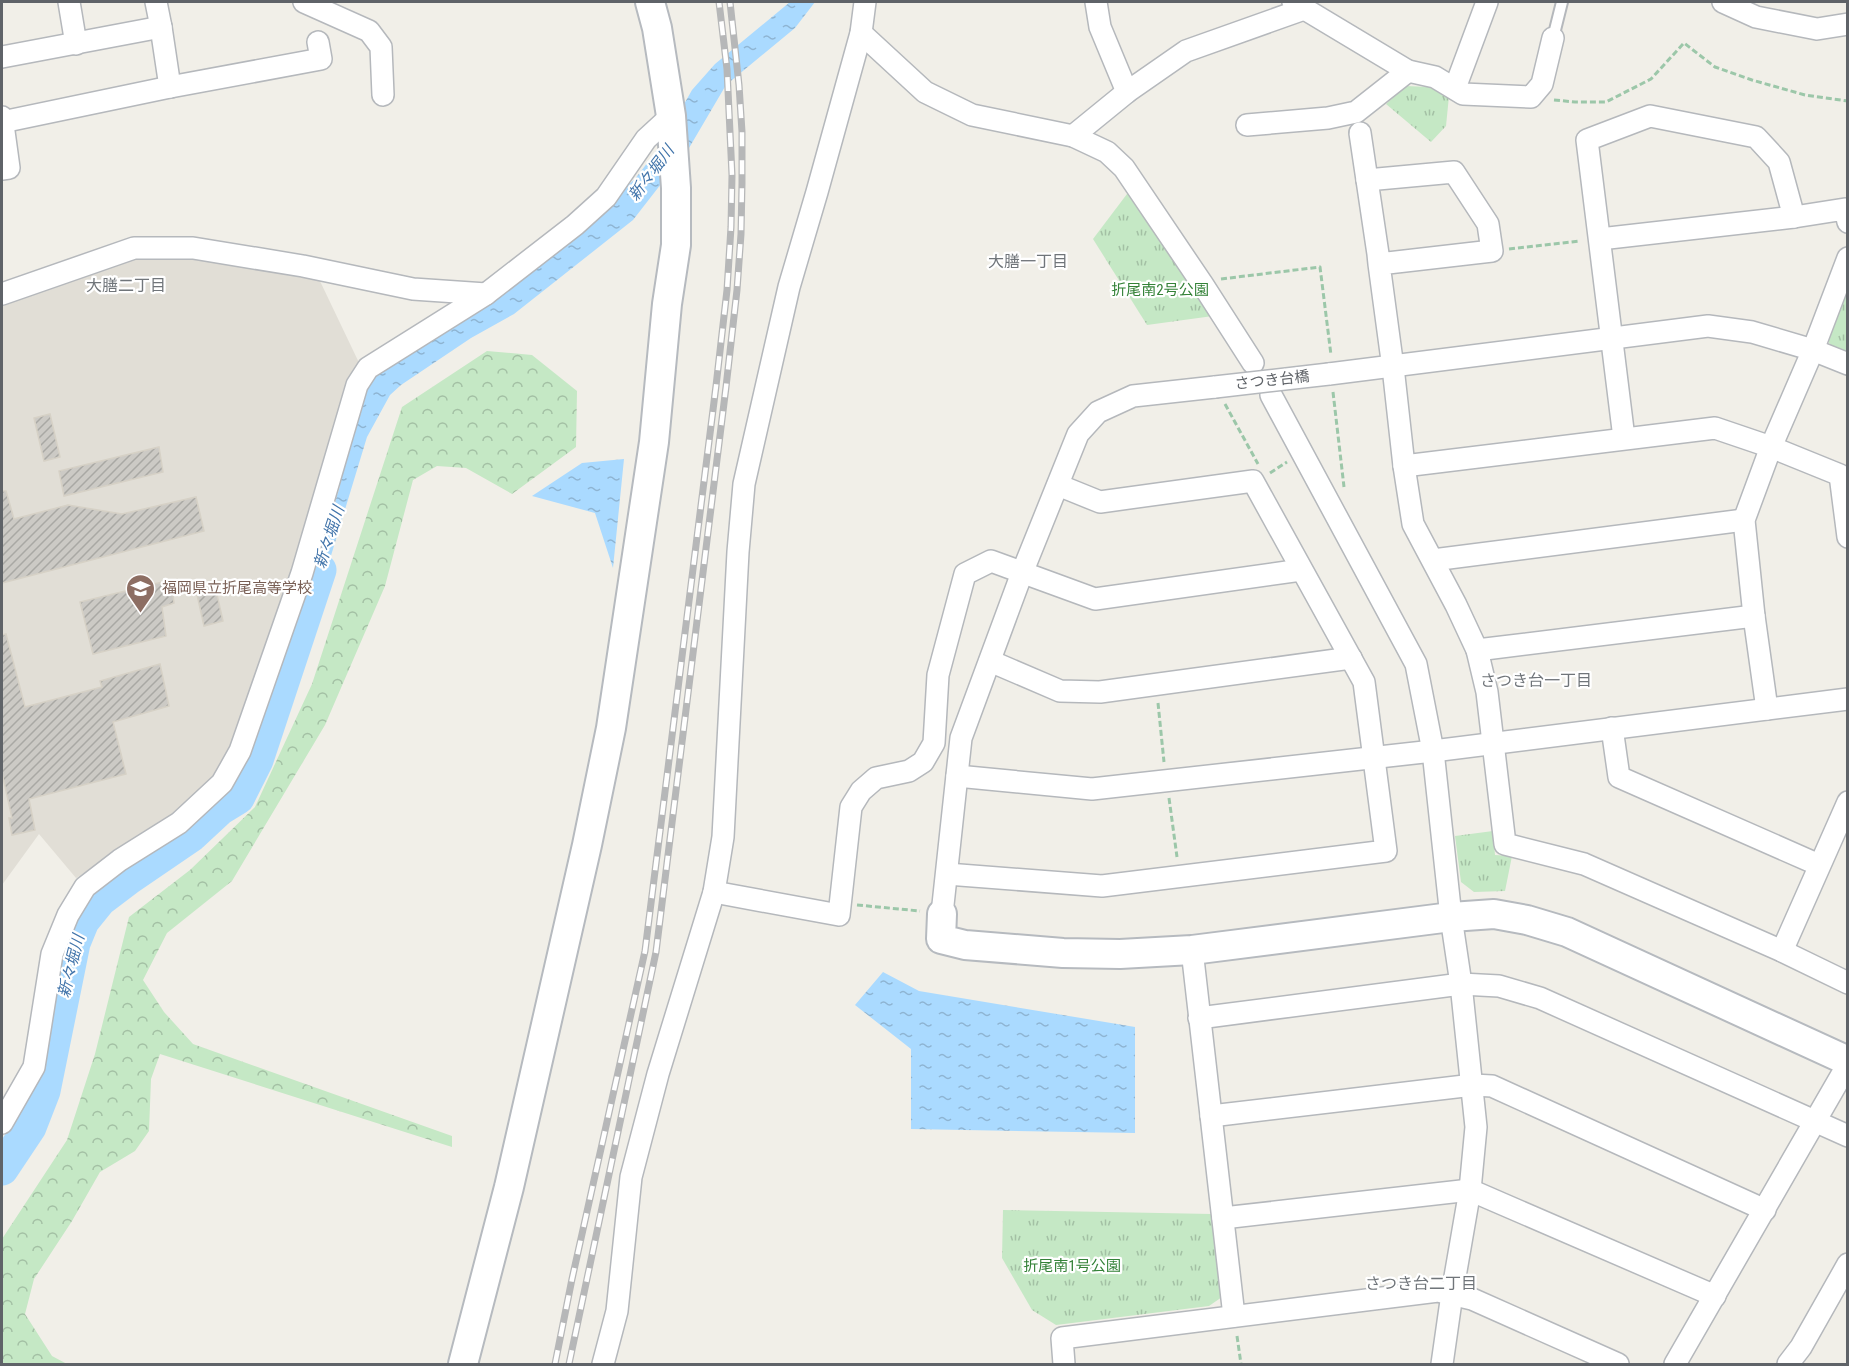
<svg xmlns="http://www.w3.org/2000/svg" width="1849" height="1366" font-family="'Roboto Condensed','Noto Sans JP',sans-serif">
  <style>
    .education { fill: #e1ded6 }
    .grass { fill: url(#grass-tufts) }
    .forest { fill: url(#forest-crowns) }
    .water { fill: url(#water-ripples) }
    .lines { fill: none; stroke-linecap: round; stroke-linejoin: round }
    .river { stroke: #aadaff; stroke-width: 33 }
    .building { fill: url(#building-hatch); stroke: #d6d1c6; stroke-width: 1.5 }
    .lane-casing { stroke: #b5b8bc; stroke-width: 14 }
    .street-casing { stroke: #b5b8bc; stroke-width: 24 }
    .secondary-casing { stroke: #b6babf; stroke-width: 32 }
    .path { stroke: #9cc7a9; stroke-width: 3; stroke-dasharray: 6 3; stroke-linecap: butt }
    .lane { stroke: #fff; stroke-width: 10 }
    .street { stroke: #fff; stroke-width: 21 }
    .secondary { stroke: #fff; stroke-width: 28 }
    .rail-casing { stroke: #b6b7b8; stroke-width: 7 }
    .rail { stroke: #fff; stroke-width: 4.5; stroke-dasharray: 14; stroke-linecap: butt }
    .street-bridge-casing { stroke: #b5b8bc; stroke-width: 24; stroke-linecap: butt }
    .street-bridge { stroke: #fff; stroke-width: 21 }
    .labels { text-anchor: middle; dominant-baseline: central; stroke-width: 4.5; stroke-linejoin: round; paint-order: stroke }
    .park-label { font-size: 15px; fill: #348238; stroke: #fff }
    .street-label { font-size: 15px; fill: #5f6368; stroke: #fff }
    .education-label { font-size: 15px; fill: #785e54; stroke: #fff; text-anchor: start }
    .water-label { font-size: 16px; font-style: italic; fill: #4174aa; stroke: #fff }
    .neighbourhood-label { font-size: 16px; fill: #70757a; stroke: #fff }
  </style>
  <defs>
    <pattern id="grass-tufts" width="24" height="20" patternUnits="userSpaceOnUse" patternTransform="scale(1.5)"><rect width="24" height="20" fill="#c5e8c5"/><path d="M3 7l-1-3M5 7V3M7 7l1-3M15 17l-1-3M17 17v-4M19 17l1-3" fill="none" stroke="#a3c0a4"/></pattern>
    <pattern id="forest-crowns" width="20" height="18" patternUnits="userSpaceOnUse" patternTransform="scale(1.5)"><rect width="20" height="18" fill="#c5e8c5"/><path d="M2 6a3 3 0 1 1 6 0M12 15a3 3 0 1 1 6 0" fill="none" stroke="#a3c0a4"/></pattern>
    <pattern id="water-ripples" width="26" height="14" patternUnits="userSpaceOnUse" patternTransform="scale(1.5)"><rect width="26" height="14" fill="#aadaff"/><path d="M2 4q2-2 4 0t4 0M15 11q2-2 4 0t4 0" fill="none" stroke="#8eb4d2"/></pattern>
    <pattern id="building-hatch" width="6" height="6" patternUnits="userSpaceOnUse" patternTransform="scale(1.5)"><rect width="6" height="6" fill="#cccac5"/><path d="M-1 1l2-2M0 6l6-6M5 7l2-2" fill="none" stroke="#a9a8a4"/></pattern>
  </defs>
  <rect width="100%" height="100%" fill="#f1efe8"/>
  <path class="education" d="M136,259H191L319,279L362,369L298,568L239,729L214,776L185,807L153,830L76,878L39,834L2,885V304Z"/>
  <g class="grass">
    <path d="M1406,86L1429,87L1449,96L1446,126L1431,142L1386,104Z"/>
    <path d="M1130,190L1213,316L1147,325L1093,239Z"/>
    <path d="M1847,283V354L1831,347L1827,338Z"/>
    <path d="M1493,831L1495,855L1512,856L1505,891L1474,892L1461,882L1455,836Z"/>
    <path d="M1003,1210L1212,1214L1222,1297L1209,1306L1056,1325L1032,1310L1002,1258Z"/>
  </g>
  <path class="forest" d="M487,351L532,355L577,391L576,447L512,494L466,468L437,466L413,480L385,586L325,725L232,881L167,933L143,980L164,1012L193,1044L452,1136V1147L160,1054L151,1079L149,1131L135,1151L100,1172L72,1221L34,1279L25,1314L52,1356L67,1364H2V1239L67,1140L95,1054L129,917L190,870L255,807L312,684L402,407Z"/>
  <g class="water">
    <path d="M790,2H815L795,28L726,85L689,148L633,220L514,314L471,338L401,385L390,395L367,437L313,615L302,610L340,486L335,480L366,383L381,369L582,227L635,179L661,145L692,90L715,64Z"/>
    <path d="M624,459L613,568L595,513L532,496L582,463Z"/>
    <path d="M883,972L919,991L1135,1027V1133L911,1129V1049L855,1005Z"/>
  </g>
  <g class="lines">
    <path class="river" d="M2,1169L30,1127L44,1091L74,943L83,921L100,900L129,878L192,835L220,809L238,798L257,760L320,570"/>
  </g>
  <g class="building">
    <path d="M50,414L60,457L44,461L34,418Z"/>
    <path d="M159,447L163,472L64,496L59,471Z"/>
    <path d="M2,491H6L14,519L68,505L122,514L196,497L204,531L2,583Z"/>
    <path d="M171,580L174,603L162,607L166,636L93,654L80,602Z"/>
    <path d="M215,586L223,621L204,626L196,590Z"/>
    <path d="M6,634L25,707L102,687L100,681L160,664L169,706L113,722L126,774L29,799L35,830L12,835L9,818H12L2,773V635Z"/>
  </g>
  <g class="lines">
    <defs>
      <path id="lane" d="M1553,38L1562,2"/>
      <g id="street">
        <path d="M69,2L76,44"/>
        <path d="M304,2L369,31L381,47L383,95"/>
        <path d="M1096,2L1100,27L1127,92"/>
        <path d="M1293,2L1408,71L1435,77L1463,94L1531,97L1542,84L1553,38"/>
        <path d="M1723,2L1756,17L1817,29L1848,24"/>
        <path d="M161,27L170,87"/>
        <path d="M861,33L925,92L972,115L1073,136L1107,152L1124,168L1203,285L1253,363"/>
        <path d="M2,57L161,27L156,2"/>
        <path d="M1455,88L1487,2"/>
        <path d="M2,117L9,168L2,169"/>
        <path d="M2,122L170,87L321,59L318,42"/>
        <path d="M1247,125L1328,118L1356,112L1408,71"/>
        <path d="M1360,133L1367,180"/>
        <path d="M1073,136L1127,92L1186,51L1304,9"/>
        <path d="M1600,239L1794,217L1845,209L1848,222"/>
        <path d="M1379,264L1492,251L1488,224L1454,172L1367,180L1378,254L1379,264L1391,353L1393,367L1404,466L1413,524L1456,605L1477,650L1487,692L1505,844L1584,864L1782,951L1848,983"/>
        <path d="M2,294L134,248H193L303,266L413,289L486,294"/>
        <path d="M1329,374L1708,326L1752,332L1813,350L1848,364"/>
        <path d="M1271,395L1416,664L1433,751L1451,917L1461,984L1476,1127L1470,1190L1452,1294L1442,1364"/>
        <path d="M1624,438L1587,140L1650,116L1756,137L1779,162L1794,217"/>
        <path d="M1404,466L1715,428L1771,447L1840,475L1848,537"/>
        <path d="M1433,560L1744,520"/>
        <path d="M1477,650L1754,616"/>
        <path d="M990,661L1060,691L1100,692L1351,658"/>
        <path d="M1767,709L1754,616L1744,520L1771,447L1813,350L1848,258"/>
        <path d="M1612,728L1619,777L1819,865"/>
        <path d="M957,776L1092,789L1433,751L1848,699"/>
        <path d="M947,874L1102,886L1386,851L1364,682L1253,481L1100,502L1058,485"/>
        <path d="M714,892L839,915L851,807L861,791L876,778L909,771L923,762L934,743L938,675L965,574L991,561L1095,599L1301,570"/>
        <path d="M942,914L961,738L1022,573L1078,434L1098,412L1133,396L1215,387"/>
        <path d="M1192,950L1234,1316"/>
        <path d="M1782,951L1848,802"/>
        <path d="M1199,1018L1461,984L1499,986L1540,998L1848,1136"/>
        <path d="M1211,1116L1473,1085L1492,1086L1765,1210"/>
        <path d="M2,1123L34,1067L52,954L68,915L85,887L120,860L179,823L222,783L240,751L302,573L357,385L368,368L486,294L575,225L606,197L646,139L671,116"/>
        <path d="M1223,1218L1470,1190L1715,1296"/>
        <path d="M603,1364L617,1311L631,1177L658,1074L714,892L723,837L738,552L744,484L789,287L817,192L861,33L865,2"/>
        <path d="M1064,1364L1062,1338L1438,1291L1472,1299L1618,1364"/>
        <path d="M1675,1364L1848,1064"/>
        <path d="M1788,1364L1801,1347L1848,1264"/>
      </g>
      <g id="secondary">
        <path d="M942,914L941,939L965,945L1063,953L1120,954L1192,950L1451,917L1494,914L1527,920L1567,932L1848,1061"/>
        <path d="M463,1364L509,1187L587,845L611,728L654,442L667,304L676,245V188L671,116L657,28L650,2"/>
      </g>
    </defs>
    <use href="#lane" class="lane-casing"/>
    <use href="#street" class="street-casing"/>
    <use href="#secondary" class="secondary-casing"/>
    <g class="path">
      <path d="M1554,100L1575,102H1606L1651,79L1684,43L1715,67L1752,80L1805,95L1848,101"/>
      <path d="M1509,249L1580,241"/>
      <path d="M1221,279L1320,267L1331,355"/>
      <path d="M1333,392L1344,487"/>
      <path d="M1225,404L1258,464"/>
      <path d="M1270,473L1287,462"/>
      <path d="M1158,703L1164,762"/>
      <path d="M1169,798L1177,857"/>
      <path d="M857,905L920,911"/>
      <path d="M1237,1336L1241,1364"/>
    </g>
    <use href="#lane" class="lane"/>
    <use href="#street" class="street"/>
    <use href="#secondary" class="secondary"/>
    <defs>
      <g id="rail">
        <path d="M555,1364L572,1279L645,951L716,386L727,290L731,227L732,175L727,69L719,2"/>
        <path d="M569,1364L656,952L726,387L737,290L741,234L742,183V132L739,85L730,2"/>
      </g>
    </defs>
    <use href="#rail" class="rail-casing"/>
    <use href="#rail" class="rail"/>
    <defs>
      <path id="street-bridge" d="M1215,387L1329,374"/>
    </defs>
    <use href="#street-bridge" class="street-bridge-casing"/>
    <use href="#street-bridge" class="street-bridge"/>
  </g>
  <defs>
    <symbol id="school-pin" viewBox="-11 -11 22 30"><path d="M0 17L-7.5 6A9.5 9.5 0 1 1 7.5 6Z" fill="#8d6e63" stroke="#fff"/><path d="M0-5L7-2L0 1L-7-2ZM-4 1L0 2.5L4 1V4Q0 6-4 4Z" fill="#fff"/></symbol>
  </defs>
  <g fill-rule="evenodd">
    <use href="#school-pin" x="124" y="572" width="33" height="45"/>
  </g>
  <g class="labels">
    <g class="park-label">
      <text x="1160" y="290">折尾南2号公園</text>
      <text x="1072" y="1266">折尾南1号公園</text>
    </g>
    <g class="street-label">
      <text transform="translate(1272 380) rotate(-6)">さつき台橋</text>
    </g>
    <g class="education-label">
      <text x="162" y="588">福岡県立折尾高等学校</text>
    </g>
    <g class="water-label">
      <text transform="translate(651 173) rotate(-53)">新々堀川</text>
      <text transform="translate(329 537) rotate(-72)">新々堀川</text>
      <text transform="translate(71 966) rotate(-76)">新々堀川</text>
    </g>
    <g class="neighbourhood-label">
      <text x="1028" y="261">大膳一丁目</text>
      <text x="126" y="285">大膳二丁目</text>
      <text x="1536" y="680">さつき台一丁目</text>
      <text x="1421" y="1283">さつき台二丁目</text>
    </g>
  </g>
  <rect width="1849" height="1366" fill="none" stroke="#5f6368" stroke-width="6"/>
</svg>
